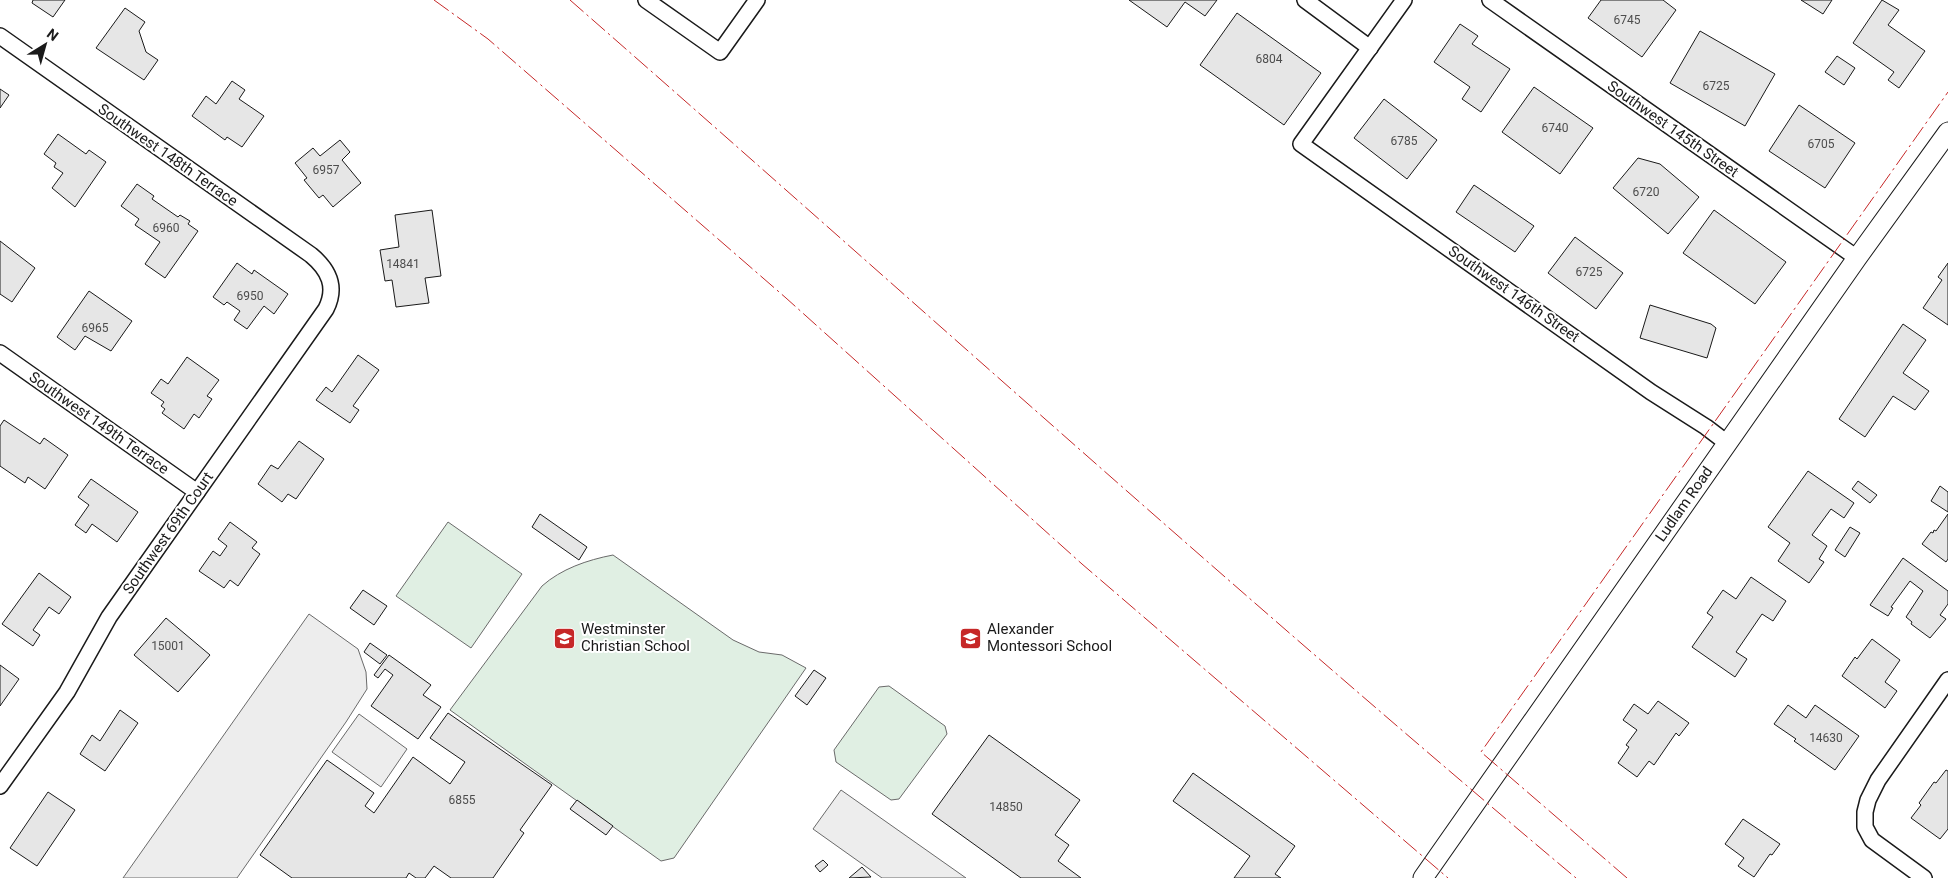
<svg xmlns="http://www.w3.org/2000/svg" width="1948" height="878" font-family="Roboto,sans-serif">
  <style>
    .green { fill: #e0efe3; stroke: #6a6a6a }
    .parking { fill: #ededed; stroke: #6a6a6a }
    .building { fill: #e6e6e6; stroke: #1a1a1a }
    .lines { fill: none; stroke-linecap: round; stroke-linejoin: round }
    .minor-casing { stroke: #1a1a1a; stroke-width: 18 }
    .tertiary-casing { stroke: #1a1a1a; stroke-width: 21 }
    .minor { stroke: #fff; stroke-width: 15 }
    .tertiary { stroke: #fff; stroke-width: 19 }
    .power { stroke: #c62828; stroke-width: 1; stroke-dasharray: 18 4 2.5 4; stroke-linecap: butt }
    .labels { text-anchor: middle; dominant-baseline: central; stroke-width: 4; stroke-linejoin: round; paint-order: stroke }
    .number-label { font-size: 12px; fill: #4d4d4d }
    .street-label { font-size: 15px; fill: #1a1a1a; stroke: #fff }
    .poi-label { font-size: 15px; fill: #1a1a1a; stroke: #fff; text-anchor: start }
  </style>
  <rect width="100%" height="100%" fill="#fff"/>
  <g class="green">
    <path d="M448,522L522,574L471,648L396,596Z"/>
    <path d="M613,555L733,640L759,652L782,655L806,668L674,858L661,861L450,710L542,586C561,569 587,560 613,555Z"/>
    <path d="M889,686L945,726L947,734L899,799L891,800L836,762L834,750L879,687Z"/>
  </g>
  <g class="parking">
    <path d="M309,614L358,649L366,672L367,689L346,722L237,878H123Z"/>
    <path d="M359,714L407,749L381,787L332,752Z"/>
    <path d="M841,790L966,878H882L813,829Z"/>
  </g>
  <g class="building">
    <path d="M33,0H65L53,17L32,3Z"/>
    <path d="M1129,0H1217L1205,16L1185,2L1167,27Z"/>
    <path d="M1601,0H1663L1676,10L1642,57L1588,18Z"/>
    <path d="M1801,0H1832L1823,14Z"/>
    <path d="M1882,0L1899,10L1888,25L1925,51L1899,88L1888,80L1894,72L1853,43Z"/>
    <path d="M125,8L145,22L139,31L146,52L158,60L144,80L96,48Z"/>
    <path d="M1237,13L1321,73L1284,125L1200,65Z"/>
    <path d="M1460,24L1478,36L1472,44L1510,69L1481,112L1462,99L1470,87L1434,62Z"/>
    <path d="M1700,31L1775,74L1745,126L1670,83Z"/>
    <path d="M1837,56L1855,68L1844,85L1825,72Z"/>
    <path d="M232,81L245,90L239,99L264,116L242,147L227,137L225,140L192,116L206,96L216,104Z"/>
    <path d="M1534,87L1593,128L1560,174L1502,132Z"/>
    <path d="M0,89L9,95L0,108Z"/>
    <path d="M1384,99L1437,140L1407,179L1354,138Z"/>
    <path d="M1799,105L1855,143L1825,188L1769,151Z"/>
    <path d="M58,134L86,154L89,150L106,162L75,207L52,188L63,173L54,167L56,163L44,154Z"/>
    <path d="M340,140L350,152L342,160L361,183L333,207L323,195L319,198L304,180L307,178L295,163L313,148L320,156Z"/>
    <path d="M1638,158L1660,164L1699,197L1668,234L1613,188Z"/>
    <path d="M137,184L154,196L152,199L178,217L180,215L190,221L188,224L198,231L165,278L145,264L160,242L135,225L139,219L121,206Z"/>
    <path d="M1474,185L1534,226L1515,252L1456,212Z"/>
    <path d="M432,210L441,276L425,278L429,303L396,307L392,280L385,281L380,250L399,247L395,215Z"/>
    <path d="M1714,210L1786,262L1755,304L1683,253Z"/>
    <path d="M1575,237L1623,273L1596,309L1548,273Z"/>
    <path d="M0,241L35,268L12,302L0,294Z"/>
    <path d="M237,263L252,274L254,270L288,294L274,314L264,306L247,329L234,320L240,311L227,302L224,305L213,297Z"/>
    <path d="M1948,263V325L1923,308L1942,280L1938,277Z"/>
    <path d="M89,291L132,321L111,351L85,336L75,350L57,337Z"/>
    <path d="M1650,305L1711,324L1716,328L1707,358L1640,338Z"/>
    <path d="M1903,324L1926,340L1903,373L1929,391L1915,410L1893,396L1865,437L1839,419Z"/>
    <path d="M358,355L379,370L353,406L359,410L350,423L316,400L326,387L332,392Z"/>
    <path d="M187,357L219,380L207,396L212,399L199,418L194,414L184,429L162,413L165,409L161,406L164,402L151,393L161,379L168,384Z"/>
    <path d="M4,420L40,444L44,438L68,455L45,489L28,477L25,483L0,466V426Z"/>
    <path d="M299,441L324,459L296,499L288,494L282,502L258,484L271,465L278,469Z"/>
    <path d="M1808,471L1854,503L1844,518L1831,509L1812,535L1827,546L1819,559L1824,562L1809,583L1778,561L1790,543L1768,527Z"/>
    <path d="M91,479L138,512L117,542L92,524L86,533L75,525L89,505L78,497Z"/>
    <path d="M1858,481L1877,495L1870,503L1852,489Z"/>
    <path d="M1940,486L1948,492V512L1931,501Z"/>
    <path d="M540,514L587,547L579,560L532,527Z"/>
    <path d="M1948,514V559L1946,562L1922,544L1931,532L1933,533L1934,530L1936,531Z"/>
    <path d="M230,522L257,542L252,548L260,554L238,586L230,580L224,588L199,571L213,551L220,556L227,546L218,539Z"/>
    <path d="M1850,527L1860,533L1845,557L1835,550Z"/>
    <path d="M1903,558L1948,591V604L1940,615L1946,619L1930,638L1911,624L1912,622L1906,617L1923,591L1910,581L1891,607L1893,608L1888,616L1870,605Z"/>
    <path d="M39,573L71,597L59,614L49,607L33,630L40,635L33,646L2,624Z"/>
    <path d="M1751,577L1786,601L1773,621L1762,614L1736,652L1747,659L1735,677L1692,647L1713,617L1707,613L1723,590L1736,599Z"/>
    <path d="M363,590L387,606L374,625L350,608Z"/>
    <path d="M166,618L210,655L178,692L134,655Z"/>
    <path d="M1872,639L1900,660L1885,682L1897,691L1885,708L1842,676L1855,657L1857,659Z"/>
    <path d="M370,643L387,655L380,664L364,652Z"/>
    <path d="M389,655L431,685L423,695L441,707L418,739L371,706L393,675L385,669L378,678L374,675Z"/>
    <path d="M0,665L19,679L0,706Z"/>
    <path d="M814,670L826,678L807,705L795,696Z"/>
    <path d="M1658,701L1689,723L1679,736L1676,733L1654,765L1649,761L1637,777L1618,763L1629,747L1626,745L1637,730L1623,720L1634,704L1648,714Z"/>
    <path d="M1788,705L1806,718L1815,705L1859,736L1835,770L1794,741L1796,739L1774,724Z"/>
    <path d="M120,710L138,723L105,771L80,754L92,735L100,741Z"/>
    <path d="M448,713L552,785L520,830L524,833L493,878H451L434,866L425,878H416L409,873L406,878H292L260,855L327,760L374,793L365,806L374,813L413,757L450,784L465,762L430,738Z"/>
    <path d="M989,735L1080,800L1055,835L1069,845L1058,861L1081,878H1021L932,814Z"/>
    <path d="M1946,770L1948,771V829L1940,839L1911,818L1921,805L1919,803L1934,782L1936,783Z"/>
    <path d="M1193,773L1295,846L1275,874L1281,878H1234L1250,856L1173,801Z"/>
    <path d="M48,792L75,810L37,866L10,848Z"/>
    <path d="M577,800L613,826L606,835L570,809Z"/>
    <path d="M1743,819L1780,844L1772,855L1770,854L1754,877L1738,866L1744,858L1725,844Z"/>
    <path d="M823,860L828,865L820,872L815,866Z"/>
    <path d="M862,867L871,877L849,878Z"/>
  </g>
  <g class="lines">
    <defs>
      <g id="minor">
        <path d="M646,0L720,52L757,0"/>
        <path d="M1305,0L1370,48"/>
        <path d="M1404,0L1301,144L1651,392L1706,427L1727,443"/>
        <path d="M1490,0L1857,258"/>
        <path d="M0,36L311,255C329,270 337,287 326,309L109,617L67,692L0,786"/>
        <path d="M0,353L197,492"/>
        <path d="M1924,878L1872,840L1865,827V812L1868,800L1878,780L1948,680"/>
      </g>
      <path id="tertiary" d="M1423,878L1857,258L1948,132"/>
    </defs>
    <use href="#minor" class="minor-casing"/>
    <use href="#tertiary" class="tertiary-casing"/>
    <use href="#minor" class="minor"/>
    <use href="#tertiary" class="tertiary"/>
    <g class="power">
      <path d="M434,0L488,39L786,298L1082,564L1448,878"/>
      <path d="M570,0C905,293 1235,592 1576,878"/>
      <path d="M1627,878L1481,752L1948,92"/>
    </g>
  </g>
  <defs>
    <symbol id="school-square" viewBox="-11 -11 22 22"><rect x="-9" y="-9" width="18" height="18" rx="4" fill="#c62828" stroke="#fff"/><path d="M0-5L7-2L0 1L-7-2ZM-4 1L0 2.5L4 1V4Q0 6-4 4Z" fill="#fff"/></symbol>
  </defs>
  <g fill-rule="evenodd">
    <use href="#school-square" x="552" y="626" width="25" height="25"/>
    <use href="#school-square" x="958" y="626" width="25" height="25"/>
  </g>
  <g class="labels">
    <g class="number-label">
      <text x="1627" y="20">6745</text>
      <text x="1269" y="59">6804</text>
      <text x="1716" y="86">6725</text>
      <text x="1555" y="128">6740</text>
      <text x="1404" y="141">6785</text>
      <text x="1821" y="144">6705</text>
      <text x="326" y="170">6957</text>
      <text x="1646" y="192">6720</text>
      <text x="166" y="228">6960</text>
      <text x="403" y="264">14841</text>
      <text x="1589" y="272">6725</text>
      <text x="250" y="296">6950</text>
      <text x="95" y="328">6965</text>
      <text x="168" y="646">15001</text>
      <text x="1826" y="738">14630</text>
      <text x="462" y="800">6855</text>
      <text x="1006" y="807">14850</text>
    </g>
    <g class="street-label">
      <text transform="translate(1673 129) rotate(35)">Southwest 145th Street</text>
      <text transform="translate(168 155) rotate(35)">Southwest 148th Terrace</text>
      <text transform="translate(1514 294) rotate(35)">Southwest 146th Street</text>
      <text transform="translate(99 423) rotate(35)">Southwest 149th Terrace</text>
      <text transform="translate(1684 504) rotate(-55)">Ludlam Road</text>
      <text transform="translate(168 533) rotate(-55)">Southwest 69th Court</text>
    </g>
    <g class="poi-label">
      <text x="581" y="629">Westminster<tspan x="581" dy="17">Christian School</tspan></text>
      <text x="987" y="629">Alexander<tspan x="987" dy="17">Montessori School</tspan></text>
    </g>
  </g>
  <g transform="translate(45 45) rotate(37)" stroke="#ffffff" stroke-width="4" paint-order="stroke">
  <path d="M0-4L9 19L0 12L-9 19Z" fill="#1a1a1a"/>
  <text y="-8" font-size="14" font-weight="bold" text-anchor="middle" fill="#1a1a1a">N</text>
  </g>
</svg>
